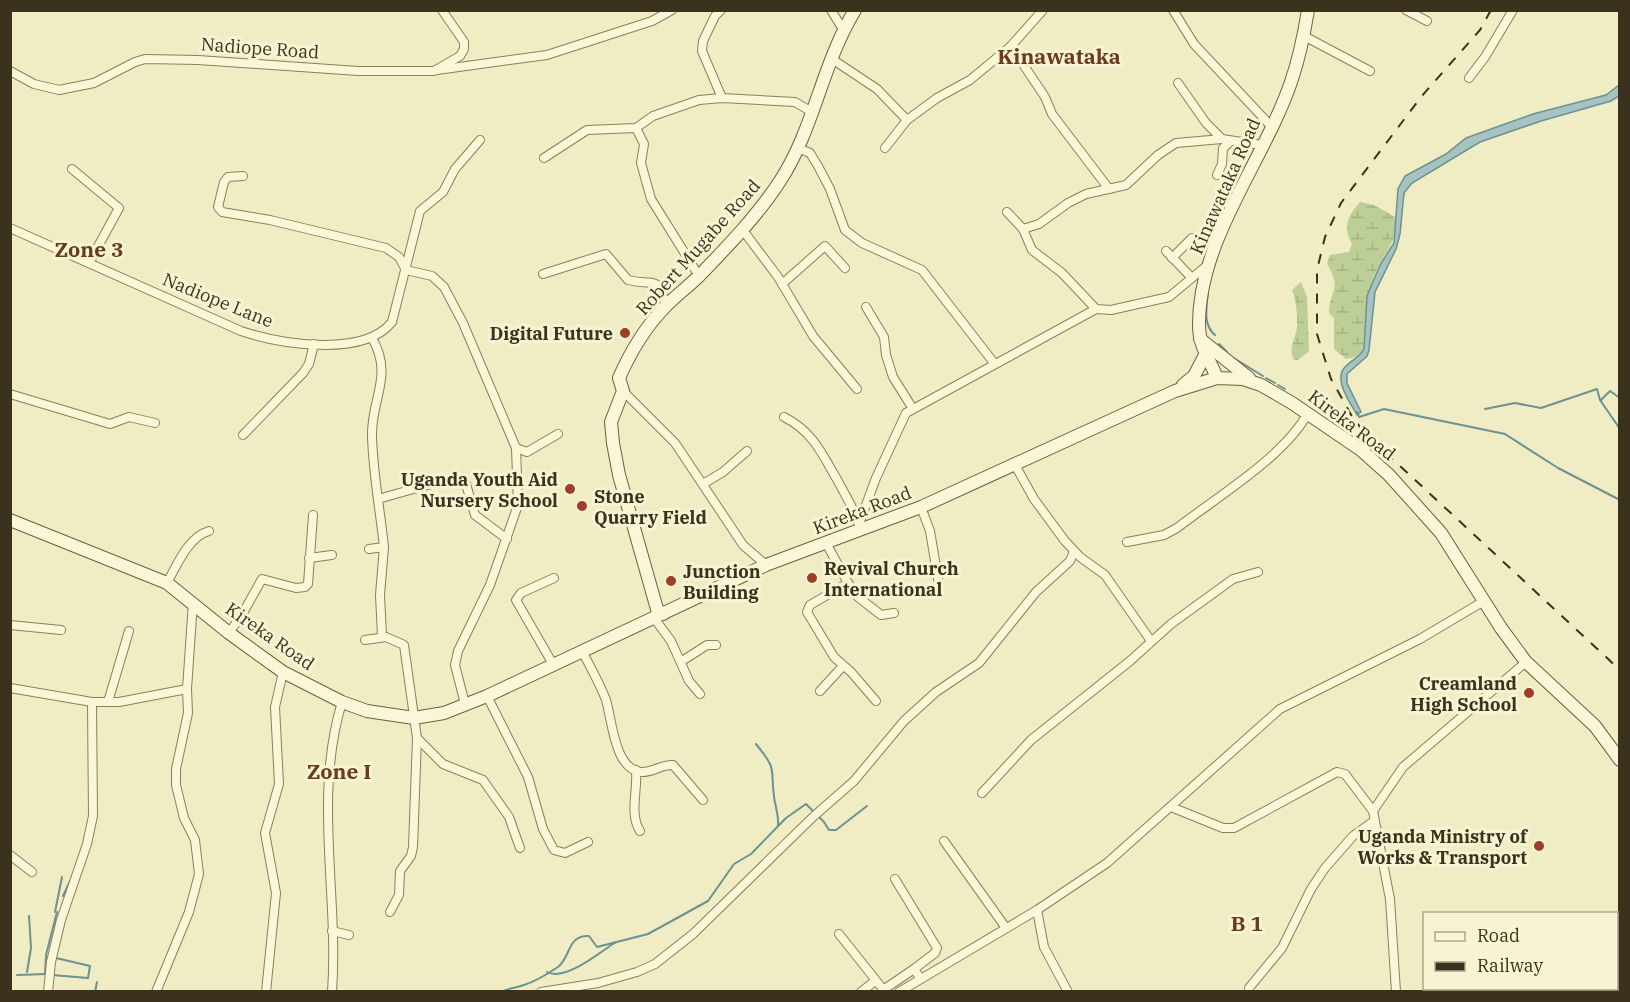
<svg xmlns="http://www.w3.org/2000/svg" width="1630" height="1002" font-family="'IBM Plex Serif',serif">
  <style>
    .wetland { fill: url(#wetland-marsh) }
    .water { fill: #a6c3c1; stroke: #6c9291; stroke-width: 1.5 }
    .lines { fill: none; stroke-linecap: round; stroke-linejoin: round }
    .stream { stroke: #6c9291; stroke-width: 2 }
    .street-casing { stroke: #8c7f5a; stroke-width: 10 }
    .secondary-casing { stroke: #6e5f3d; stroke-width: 14 }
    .street { stroke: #faf7d8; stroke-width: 8 }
    .secondary { stroke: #faf7d8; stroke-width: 12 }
    .rail { stroke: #3b321e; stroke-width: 2; stroke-dasharray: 10 10; stroke-linecap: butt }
    .poi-dot { fill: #9d3f27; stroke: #f7f4d4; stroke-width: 2 }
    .labels { text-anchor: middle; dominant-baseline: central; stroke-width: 6; stroke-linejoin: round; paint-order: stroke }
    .street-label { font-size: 18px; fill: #3b321e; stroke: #f7f4d4 }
    .poi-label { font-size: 18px; font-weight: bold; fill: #3b321e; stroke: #f7f4d4; text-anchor: end }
    .quarter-label { font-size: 21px; font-weight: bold; fill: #6a3c1c; stroke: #f7f4d4 }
  </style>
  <defs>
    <pattern id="wetland-marsh" width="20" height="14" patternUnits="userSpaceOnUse" patternTransform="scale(1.5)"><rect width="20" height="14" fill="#bdcf97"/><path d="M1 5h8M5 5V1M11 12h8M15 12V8" fill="none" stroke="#a3b282"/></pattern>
  </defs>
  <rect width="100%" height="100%" fill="#f0ecc4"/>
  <g class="wetland">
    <path d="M1360,202L1374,205L1397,218C1395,252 1379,255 1372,283C1369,294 1366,308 1365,320C1364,333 1368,344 1361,356L1346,359L1334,349V318L1329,313C1329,290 1343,290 1327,264L1330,255L1349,252L1352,244C1342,227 1348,216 1360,202Z"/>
    <path d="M1301,282L1307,297L1309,351L1298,360H1294C1288,348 1295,339 1297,328C1298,319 1296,298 1292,290Z"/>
  </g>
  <path class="water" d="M1619,85V96L1611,101L1541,121L1480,142L1412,183L1404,193L1400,234L1396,249L1375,292L1369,350L1367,356L1347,374V383L1361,412L1357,415C1350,402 1332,378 1346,366C1353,359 1360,357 1364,349L1367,296L1380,265L1394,243L1398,189L1405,176L1446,154L1466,138L1533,114L1606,95Z"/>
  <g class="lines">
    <g class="stream">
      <path d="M1208,291C1207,307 1202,324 1215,335"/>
      <path d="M1219,344L1227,352"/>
      <path d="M1232,357L1263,376"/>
      <path d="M1266,378L1275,383"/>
      <path d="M1278,385L1285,389"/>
      <path d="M1601,400L1610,391L1620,398"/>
      <path d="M1485,409L1515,403L1541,408L1597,389L1600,400L1620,429"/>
      <path d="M1357,412L1359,417L1384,409L1505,434L1558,468L1620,500"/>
      <path d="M756,744C778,771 770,767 774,796C775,807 779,814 778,825"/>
      <path d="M63,896L70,881"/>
      <path d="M55,912L62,877"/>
      <path d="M55,919L57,924"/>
      <path d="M56,958L90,966L88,978"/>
      <path d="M27,972L31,948L29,916"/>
      <path d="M547,972C565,982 600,952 616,942"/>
      <path d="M45,974L46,955L57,912"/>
      <path d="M17,975L47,974"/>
      <path d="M52,975L88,978"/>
      <path d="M95,992L97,982"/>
      <path d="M501,992C508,988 516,988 524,985C534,982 549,973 558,967C571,957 567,935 589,936L597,947L648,934L708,901L734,864L751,854L786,818L806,804L824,822L829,830H836L867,806"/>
    </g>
    <defs>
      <g id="street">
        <path d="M721,10L715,16L703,41L702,51L722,98"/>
        <path d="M831,10L844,31"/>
        <path d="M1173,10L1194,44L1271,126"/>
        <path d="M1406,10L1427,21"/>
        <path d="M1304,36L1370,71"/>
        <path d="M1011,46L1045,97L1052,114L1109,189"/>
        <path d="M832,59L877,89L907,120"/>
        <path d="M437,70L547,55L652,21L672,10"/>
        <path d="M10,71L34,84L59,90L94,83L135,62L145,59L198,60L358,71H434L460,56L464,49V42L442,10"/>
        <path d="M1469,78L1485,57L1513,10"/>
        <path d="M1178,83L1206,123L1222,139L1262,145"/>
        <path d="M636,128L644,144L641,163L651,199L699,276"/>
        <path d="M885,148L907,120L937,98L970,80L1011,46L1043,10"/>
        <path d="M800,149L810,153L818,166L830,189L845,230L862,243L922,270L994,363"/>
        <path d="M544,158L587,130L636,128L653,116L699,100L722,98L795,102L812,112"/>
        <path d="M72,169L119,208L89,263"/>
        <path d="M1217,175L1222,164L1223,148L1230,142"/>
        <path d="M243,176L228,177L224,182L218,207L222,212L270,220L386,248L399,257L406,270L432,276L444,287L463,323L516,448L527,452L558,434"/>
        <path d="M1007,212L1023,229L1032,250L1062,273L1096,309L1111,310L1169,297L1210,263"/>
        <path d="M10,228L241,331C280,344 363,358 392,322L420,211L443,192L455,169L480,140"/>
        <path d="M742,229L778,277L813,336L857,389"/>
        <path d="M1023,229L1039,224L1068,203L1086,194L1126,185L1158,155L1176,143L1222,139"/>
        <path d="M1166,251L1191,277"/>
        <path d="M1172,258L1192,238"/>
        <path d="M543,274L606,254L628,280C656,287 657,273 666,306"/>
        <path d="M782,284L825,246L845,268"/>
        <path d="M866,307L884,337L886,355L893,377L913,409"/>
        <path d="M623,391L675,443L743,545L766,565"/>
        <path d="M10,394L110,424L129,417L155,423"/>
        <path d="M784,417C814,432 823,456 839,483C846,497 855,510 859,525"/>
        <path d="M243,435L303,373L309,364L314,344"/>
        <path d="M1015,465L1034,499L1065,541L1080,557L1105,575L1151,641"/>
        <path d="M703,484L723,472L747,451"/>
        <path d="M378,499L431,484L461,479L466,484L475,515L507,539"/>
        <path d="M921,507L930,531L938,579"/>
        <path d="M859,524L876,478L906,413L1096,309"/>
        <path d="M1127,542L1164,535L1177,528C1217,497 1284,457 1308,413"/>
        <path d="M826,543L848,583L810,605L807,612L834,657L851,672L876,701"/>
        <path d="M369,549L384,547C380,509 373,474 372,436C371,398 394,376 372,338"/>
        <path d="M309,558L332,555"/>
        <path d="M167,583C177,565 188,537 209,531"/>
        <path d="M848,583L858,597L881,615L894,613"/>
        <path d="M654,618L671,641L689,681L700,694"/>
        <path d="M10,625L61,630"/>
        <path d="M229,633L243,613L262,579L296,588L305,587L308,584L313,515"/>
        <path d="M382,636L380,595L384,547"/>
        <path d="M365,640L386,637L404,645L417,738L443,764L483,780L509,817L520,848"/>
        <path d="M583,653C591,668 600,684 606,700C612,719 614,769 641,772C652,773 662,764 673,765L703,800"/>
        <path d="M682,661L707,645H716"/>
        <path d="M554,666L516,600L521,593L554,578"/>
        <path d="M10,688L92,702H119L187,689"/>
        <path d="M820,691L843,666"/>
        <path d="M487,696L528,777L543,829L554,850L565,853L588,842"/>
        <path d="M108,702L129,631"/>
        <path d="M465,704L455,665L458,651L490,585L518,505L516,448"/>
        <path d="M636,770C638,790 629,814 640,831"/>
        <path d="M982,793L1031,740L1130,661L1171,624L1233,579L1258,572"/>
        <path d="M1171,807L1223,828H1234L1337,772L1345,774L1373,811L1390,899L1396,992"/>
        <path d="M1373,811L1403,767L1526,662"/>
        <path d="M944,841L1006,928"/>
        <path d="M10,855L32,872"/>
        <path d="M895,879L937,948L935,953L914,969L920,978"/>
        <path d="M1037,910L1044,947L1068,992"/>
        <path d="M390,912L399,895L400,871L411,856L413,847L417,738"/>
        <path d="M332,931L349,935"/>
        <path d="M839,934L882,988H886L914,969"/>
        <path d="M1249,988L1282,948L1311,889L1325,868L1353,836L1374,821"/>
        <path d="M48,992L51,962L61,920L87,844L93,816L92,702"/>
        <path d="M156,992L189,912L199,874L195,840L184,818L176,785V769L188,713L187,689L193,602"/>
        <path d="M266,992L276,893L265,833L279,784L275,707L283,672"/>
        <path d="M332,992C339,895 313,797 342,702"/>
        <path d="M541,992L598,983L637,972L655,964L693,934L814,816L854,781L904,721L936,692L979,663L1036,592L1070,561L1074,551"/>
        <path d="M861,992L875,981"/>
        <path d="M899,992L1037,910L1107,863L1280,709L1420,639L1484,601"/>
      </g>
      <g id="secondary">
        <path d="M1200,339L1249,378"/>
        <path d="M1217,378C1210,360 1199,346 1199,326C1198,240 1264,161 1291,82C1299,59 1304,35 1308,10"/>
        <path d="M1183,385L1194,376L1205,355"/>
        <path d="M10,520L167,583L229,633L283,672L342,702L367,711L414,718L444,713L487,696L766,565L921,507L1175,391L1217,378L1243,379L1261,385L1292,403L1361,450L1389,475L1441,533L1501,628L1526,662L1595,726L1620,760"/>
        <path d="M663,614L657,609L619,475L613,443L611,422L623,391L619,378C630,353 644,329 663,309C674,297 688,287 700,275C728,246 758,215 780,181C814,129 822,64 855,10"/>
      </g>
    </defs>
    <use href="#street" class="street-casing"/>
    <use href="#secondary" class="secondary-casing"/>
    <use href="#street" class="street"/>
    <use href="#secondary" class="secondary"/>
    <path class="rail" d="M1491,10L1480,30L1421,97L1341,203L1325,237L1317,270V334L1331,379L1354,420L1372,440L1620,670"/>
  </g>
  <g class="poi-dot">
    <circle cx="625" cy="333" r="6"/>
    <circle cx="570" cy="489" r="6"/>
    <circle cx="582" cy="506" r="6"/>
    <circle cx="812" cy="578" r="6"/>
    <circle cx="671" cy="581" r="6"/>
    <circle cx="1529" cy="693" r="6"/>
    <circle cx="1539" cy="846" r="6"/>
  </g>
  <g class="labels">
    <g class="street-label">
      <text transform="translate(260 48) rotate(4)">Nadiope Road</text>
      <text transform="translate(1225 186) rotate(-66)">Kinawataka Road</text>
      <text transform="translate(698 247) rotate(-48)">Robert Mugabe Road</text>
      <text transform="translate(218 300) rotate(22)">Nadiope Lane</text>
      <text transform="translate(1352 425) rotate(37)">Kireka Road</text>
      <text transform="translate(862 510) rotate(-21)">Kireka Road</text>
      <text transform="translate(270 636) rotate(35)">Kireka Road</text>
    </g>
    <g class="poi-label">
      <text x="613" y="333">Digital Future</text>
      <text x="558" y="479">Uganda Youth Aid<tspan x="558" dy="21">Nursery School</tspan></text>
      <text x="594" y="496" text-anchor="start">Stone<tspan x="594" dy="21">Quarry Field</tspan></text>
      <text x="824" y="568" text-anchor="start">Revival Church<tspan x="824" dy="21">International</tspan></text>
      <text x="683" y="571" text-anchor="start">Junction<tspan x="683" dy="21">Building</tspan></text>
      <text x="1517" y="683">Creamland<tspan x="1517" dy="21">High School</tspan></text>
      <text x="1527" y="836">Uganda Ministry of<tspan x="1527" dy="21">Works &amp; Transport</tspan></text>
    </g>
    <g class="quarter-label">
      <text x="1059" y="56">Kinawataka</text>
      <text x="89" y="249">Zone 3</text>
      <text x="339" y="771">Zone I</text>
      <text x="1247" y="923">B 1</text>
    </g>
  </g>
  <rect width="1630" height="1002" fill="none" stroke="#3b321e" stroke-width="24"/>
  <rect x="1423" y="912" width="195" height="78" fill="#f7f4d4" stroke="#aca68b" stroke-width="1.5"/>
  <rect x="1435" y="932" width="30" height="9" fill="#faf7d8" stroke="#aca68b" stroke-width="1.5"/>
  <text x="1477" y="942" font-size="18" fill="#3b321e">Road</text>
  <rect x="1435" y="962" width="30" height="9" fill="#3b321e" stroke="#aca68b" stroke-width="1.5"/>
  <text x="1477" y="972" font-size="18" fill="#3b321e">Railway</text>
</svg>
